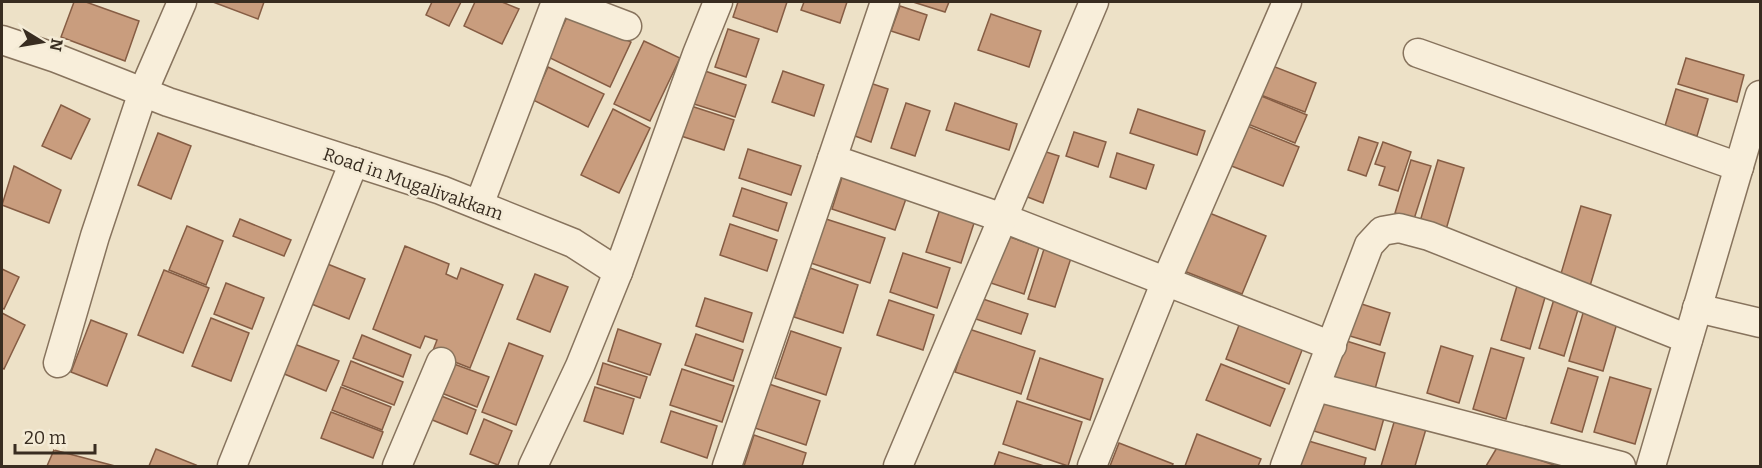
<svg xmlns="http://www.w3.org/2000/svg" width="1762" height="468" font-family="Bitter,serif">
  <style>
    .building { fill: #c99d7e; stroke: #865d44; stroke-width: 1.5 }
    .lines { fill: none; stroke-linecap: round; stroke-linejoin: round }
    .minor-casing { stroke: #87735d; stroke-width: 31 }
    .minor { stroke: #f8eeda; stroke-width: 28 }
    .labels { text-anchor: middle; dominant-baseline: central; stroke-width: 5; stroke-linejoin: round; paint-order: stroke }
    .street-label { font-size: 18px; fill: #382c20; stroke: #f4ebd6 }
  </style>
  <rect width="100%" height="100%" fill="#ede1c7"/>
  <g class="building">
    <path d="M74,2H86L139,21L125,61L61,37Z"/>
    <path d="M213,2H264L258,19Z"/>
    <path d="M432,2H461L449,26L426,15Z"/>
    <path d="M475,2H502L519,9L502,44L464,26Z"/>
    <path d="M738,2H787L777,32L733,17Z"/>
    <path d="M804,2H847L840,23L801,10Z"/>
    <path d="M913,2H949L945,12Z"/>
    <path d="M900,6L927,15L919,40L891,31Z"/>
    <path d="M569,13L631,42L610,87L548,57Z"/>
    <path d="M991,14L1041,31L1029,67L978,50Z"/>
    <path d="M728,29L759,39L746,77L715,67Z"/>
    <path d="M644,41L680,58L650,121L614,104Z"/>
    <path d="M1686,58L1744,75L1737,102L1678,84Z"/>
    <path d="M1265,63L1316,83L1305,112L1253,92Z"/>
    <path d="M548,67L604,94L588,127L533,100Z"/>
    <path d="M705,71L746,85L735,117L694,104Z"/>
    <path d="M783,71L824,85L814,116L772,102Z"/>
    <path d="M864,81L888,89L871,142L847,133Z"/>
    <path d="M1676,89L1708,99L1697,136L1665,126Z"/>
    <path d="M1254,93L1307,115L1295,143L1243,122Z"/>
    <path d="M906,103L930,111L915,156L891,148Z"/>
    <path d="M955,103L1017,124L1009,150L946,130Z"/>
    <path d="M61,105L90,119L71,159L42,146Z"/>
    <path d="M691,106L734,120L724,150L681,136Z"/>
    <path d="M613,109L650,128L619,193L581,175Z"/>
    <path d="M1138,109L1205,131L1197,155L1130,133Z"/>
    <path d="M1245,125L1299,147L1283,186L1229,165Z"/>
    <path d="M1074,132L1106,142L1098,167L1066,156Z"/>
    <path d="M158,133L191,146L171,199L138,185Z"/>
    <path d="M1359,137L1378,143L1366,176L1348,170Z"/>
    <path d="M1383,142L1411,152L1398,191L1379,185L1385,167L1375,164Z"/>
    <path d="M748,149L801,166L791,195L739,178Z"/>
    <path d="M1040,150L1059,156L1043,203L1025,196Z"/>
    <path d="M1117,153L1154,165L1146,189L1110,177Z"/>
    <path d="M1411,160L1431,166L1414,219L1395,213Z"/>
    <path d="M1438,160L1464,168L1445,233L1419,225Z"/>
    <path d="M14,166L61,190L49,223L2,205Z"/>
    <path d="M844,171L908,193L895,230L832,209Z"/>
    <path d="M742,188L787,203L778,231L733,216Z"/>
    <path d="M941,206L976,217L961,263L926,252Z"/>
    <path d="M1581,206L1611,215L1590,286L1560,277Z"/>
    <path d="M1202,210L1266,236L1242,294L1179,269Z"/>
    <path d="M240,219L291,240L284,256L233,236Z"/>
    <path d="M826,219L885,238L870,283L811,263Z"/>
    <path d="M730,224L777,240L767,271L720,255Z"/>
    <path d="M187,226L223,241L206,285L169,270Z"/>
    <path d="M1004,235L1039,247L1024,294L988,282Z"/>
    <path d="M405,246L449,264L446,274L457,279L461,268L503,285L470,368L432,353L437,340L425,336L420,348L373,329Z"/>
    <path d="M1045,246L1072,255L1055,307L1028,299Z"/>
    <path d="M903,253L950,268L937,308L890,292Z"/>
    <path d="M320,261L365,279L349,319L304,301Z"/>
    <path d="M810,268L858,285L843,333L794,317Z"/>
    <path d="M2,269L19,277L4,309L2,308Z"/>
    <path d="M164,270L209,288L183,353L138,335Z"/>
    <path d="M535,274L568,287L550,332L517,319Z"/>
    <path d="M226,283L264,298L252,329L214,314Z"/>
    <path d="M1517,286L1546,294L1530,349L1501,340Z"/>
    <path d="M1555,296L1580,303L1564,356L1539,348Z"/>
    <path d="M705,298L752,313L743,342L696,326Z"/>
    <path d="M980,298L1028,314L1021,334L973,318Z"/>
    <path d="M889,300L934,315L923,350L877,335Z"/>
    <path d="M1349,300L1390,313L1380,345L1340,333Z"/>
    <path d="M1586,303L1620,313L1603,371L1569,361Z"/>
    <path d="M2,313L25,325L4,369L2,368Z"/>
    <path d="M211,318L249,333L231,381L192,366Z"/>
    <path d="M91,320L127,334L107,386L71,372Z"/>
    <path d="M1241,320L1304,345L1289,384L1226,359Z"/>
    <path d="M618,329L661,344L650,375L608,361Z"/>
    <path d="M969,329L1035,351L1021,394L955,372Z"/>
    <path d="M791,331L841,348L826,395L775,378Z"/>
    <path d="M696,334L743,350L733,381L685,365Z"/>
    <path d="M362,335L411,355L403,377L353,358Z"/>
    <path d="M1340,339L1385,353L1375,389L1329,376Z"/>
    <path d="M289,342L339,361L326,391L277,371Z"/>
    <path d="M509,343L543,356L516,425L482,412Z"/>
    <path d="M1441,346L1473,356L1459,403L1427,393Z"/>
    <path d="M1491,348L1524,358L1506,419L1473,409Z"/>
    <path d="M1040,358L1103,379L1090,420L1027,399Z"/>
    <path d="M351,361L403,382L394,405L342,385Z"/>
    <path d="M446,361L489,377L477,407L434,390Z"/>
    <path d="M603,363L647,377L640,398L597,384Z"/>
    <path d="M1221,364L1285,389L1270,426L1206,400Z"/>
    <path d="M1568,368L1598,377L1582,432L1551,423Z"/>
    <path d="M682,369L734,386L722,422L670,405Z"/>
    <path d="M1610,377L1651,389L1635,444L1594,432Z"/>
    <path d="M769,384L820,401L806,445L755,428Z"/>
    <path d="M341,387L391,407L382,430L332,410Z"/>
    <path d="M595,387L634,399L623,434L584,421Z"/>
    <path d="M434,393L476,410L467,434L425,417Z"/>
    <path d="M1323,400L1384,418L1375,450L1314,431Z"/>
    <path d="M1017,401L1082,422L1068,466L1003,444Z"/>
    <path d="M671,411L717,426L707,458L661,442Z"/>
    <path d="M331,412L383,432L373,458L321,438Z"/>
    <path d="M484,419L512,431L498,465L470,454Z"/>
    <path d="M1395,419L1426,429L1415,466H1381Z"/>
    <path d="M1197,434L1261,459L1258,466H1185Z"/>
    <path d="M754,435L806,453L802,466H744Z"/>
    <path d="M1302,439L1366,458L1364,466H1294Z"/>
    <path d="M1119,443L1173,464L1172,466H1110Z"/>
    <path d="M1498,446L1557,466H1486Z"/>
    <path d="M156,449L196,465L195,466H149Z"/>
    <path d="M54,450L115,466H47Z"/>
    <path d="M999,452L1044,466H994Z"/>
  </g>
  <g class="lines">
    <defs>
      <g id="minor">
        <path d="M564,2L627,26"/>
        <path d="M885,2L832,159L1003,218L1332,346"/>
        <path d="M2,40L56,58L168,102L441,190L573,243L618,272L580,366L533,466"/>
        <path d="M1418,53L1739,167"/>
        <path d="M479,205L556,2"/>
        <path d="M618,272L697,54L718,2"/>
        <path d="M1697,308L1760,323"/>
        <path d="M58,363L95,236L143,92L182,2"/>
        <path d="M1316,387L1621,466"/>
        <path d="M232,466L354,162"/>
        <path d="M397,466L441,362"/>
        <path d="M727,466L832,159"/>
        <path d="M898,466L1094,2"/>
        <path d="M1092,466L1166,281L1287,2"/>
        <path d="M1285,466L1369,245L1382,231L1399,228L1429,236L1688,339"/>
        <path d="M1651,466L1760,95"/>
      </g>
    </defs>
    <use href="#minor" class="minor-casing"/>
    <use href="#minor" class="minor"/>
  </g>
  <g class="labels">
    <g class="street-label">
      <text transform="translate(413 184) rotate(19)">Road in Mugalivakkam</text>
    </g>
  </g>
  <rect width="1762" height="468" fill="none" stroke="#382c20" stroke-width="6"/>
  <g transform="translate(42 42) rotate(101)" stroke="#f4ebd6" stroke-width="4.5" paint-order="stroke">
  <path d="M0-4.5L10 22L0 15L-10 22Z" fill="#382c20"/>
  <text y="-9" font-size="16" font-weight="bold" text-anchor="middle" fill="#382c20">N</text>
  </g>
  <path d="M15 444v9h80v-9" fill="none" stroke="#382c20" stroke-width="3"/>
  <text x="24" y="444" font-size="18" fill="#382c20" stroke="#f4ebd6" stroke-width="4.5" paint-order="stroke">20 m</text>
</svg>
